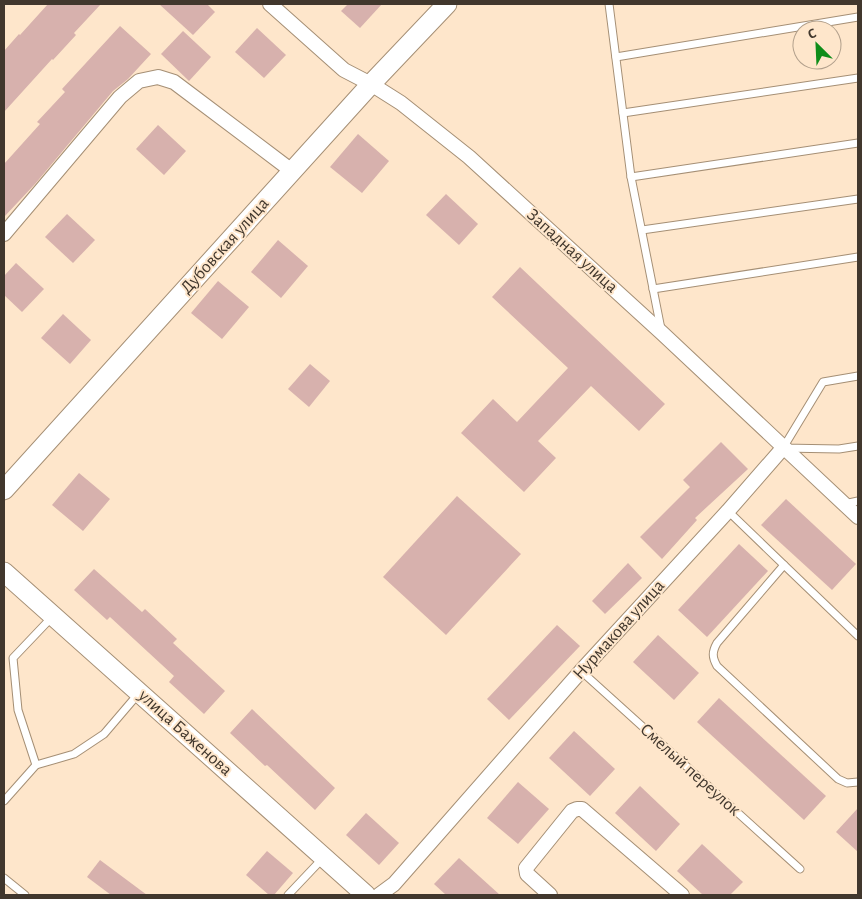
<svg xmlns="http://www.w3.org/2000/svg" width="862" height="899" font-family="'Alegreya Sans',sans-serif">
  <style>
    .building { fill: #d7b1ad }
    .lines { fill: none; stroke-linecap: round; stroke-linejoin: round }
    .lane-casing { stroke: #a58f75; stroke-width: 9 }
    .street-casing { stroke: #a58f75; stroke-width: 16 }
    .secondary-casing { stroke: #a58f75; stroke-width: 21 }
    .lane { stroke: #fff; stroke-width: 7 }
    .street { stroke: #fff; stroke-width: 14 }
    .secondary { stroke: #fff; stroke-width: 19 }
    .labels { text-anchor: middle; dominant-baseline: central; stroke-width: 4; stroke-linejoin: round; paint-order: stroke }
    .street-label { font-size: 18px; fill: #41372d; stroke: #fee6cb }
  </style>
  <rect width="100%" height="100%" fill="#fee6cb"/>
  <g class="building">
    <path d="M48,4H101L74,33L76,35L53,60L52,59L4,112V51L19,34L20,35Z"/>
    <path d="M159,4H207L215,12L193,35Z"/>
    <path d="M348,4H382L360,28L341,11Z"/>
    <path d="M120,26L151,54L128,79L113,91L35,184L4,217V164L40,124L37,122L65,92L62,89Z"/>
    <path d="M257,28L286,55L264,78L235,52Z"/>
    <path d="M183,31L211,57L189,81L161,54Z"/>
    <path d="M158,125L186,151L164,175L136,149Z"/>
    <path d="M358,134L389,161L362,193L330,167Z"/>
    <path d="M446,194L478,224L459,245L426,215Z"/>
    <path d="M67,214L95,240L73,263L45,237Z"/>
    <path d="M278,240L308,266L281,298L251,272Z"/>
    <path d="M16,263L44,289L22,312L4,295V276Z"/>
    <path d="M520,267L665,404L639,431L591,386L538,441L556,458L524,492L461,433L493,399L517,422L568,368L492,297Z"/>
    <path d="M218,281L249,307L222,339L191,313Z"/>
    <path d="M63,314L91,340L70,364L41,338Z"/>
    <path d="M310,364L330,381L309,407L288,389Z"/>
    <path d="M721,442L748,469L695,518L697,520L662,559L640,537L690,487L683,480Z"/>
    <path d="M79,473L110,499L83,531L52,505Z"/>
    <path d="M457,496L521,554L446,635L383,577Z"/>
    <path d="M786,499L856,564L832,590L761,525Z"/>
    <path d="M739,544L768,571L707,637L678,610Z"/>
    <path d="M628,563L642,578L605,614L592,601Z"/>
    <path d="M94,569L142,612L145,609L177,639L173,643L225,691L204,714L169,682L174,676L110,617L107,620L74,590Z"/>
    <path d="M557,625L580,646L509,720L487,699Z"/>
    <path d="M658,635L699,673L674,700L633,662Z"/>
    <path d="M719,698L826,796L804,820L697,722Z"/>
    <path d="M252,709L335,788L315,810L267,765L265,766L230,733Z"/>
    <path d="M574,731L615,769L590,796L549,758Z"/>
    <path d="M518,782L549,809L518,844L487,818Z"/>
    <path d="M640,786L680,824L656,851L615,813Z"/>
    <path d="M858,808V852L836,832Z"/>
    <path d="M366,813L399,843L379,865L346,835Z"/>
    <path d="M702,844L743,882L730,895H703L677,871Z"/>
    <path d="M267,851L293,873L274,895H269L246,875Z"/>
    <path d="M459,858L500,895H446L434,884Z"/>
    <path d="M100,860L147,895H111L87,877Z"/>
  </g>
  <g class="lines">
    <defs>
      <g id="lane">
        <path d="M609,4L631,177L661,329"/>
        <path d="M616,57L858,17"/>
        <path d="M623,113L858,78"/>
        <path d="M631,177L858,143"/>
        <path d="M642,230L858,199"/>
        <path d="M653,289L858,257"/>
        <path d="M858,376L823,382L783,448L839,449L858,446"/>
        <path d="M844,504L858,501"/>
        <path d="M728,511L784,565L717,643C712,652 712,657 717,666L838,779L847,783L858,782"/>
        <path d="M784,565L858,636"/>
        <path d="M581,671L800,869"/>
        <path d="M36,765L74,754L104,734L139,693"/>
        <path d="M4,801L36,765L18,710L13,658L53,616"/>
        <path d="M4,878L25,895"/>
        <path d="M288,895L324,857"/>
      </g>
      <g id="street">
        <path d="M270,4L344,70L371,84L401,103L469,157L662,333L858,517"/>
        <path d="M4,234L120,97L139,81L158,77L174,82L292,171"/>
        <path d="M379,895L394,884L581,671L728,511L783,448"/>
        <path d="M550,895L527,874L526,868L572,811L577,809H582L682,895"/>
      </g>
      <g id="secondary">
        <path d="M4,490L371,84L447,4"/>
        <path d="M4,572L366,895"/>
      </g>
    </defs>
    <use href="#lane" class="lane-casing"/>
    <use href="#street" class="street-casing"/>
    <use href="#secondary" class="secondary-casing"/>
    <use href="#lane" class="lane"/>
    <use href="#street" class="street"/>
    <use href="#secondary" class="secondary"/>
  </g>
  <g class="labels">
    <g class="street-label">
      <text transform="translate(225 246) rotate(-48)">Дубовская улица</text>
      <text transform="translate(572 251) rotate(42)">Западная улица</text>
      <text transform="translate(619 630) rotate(-48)">Нурмакова улица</text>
      <text transform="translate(185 733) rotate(42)">улица Баженова</text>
      <text transform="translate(690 770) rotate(42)">Смелый переулок</text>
    </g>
  </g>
  <rect width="862" height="899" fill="none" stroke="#41372d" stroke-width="10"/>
  <g transform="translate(817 45) rotate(336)"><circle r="24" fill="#fee6cb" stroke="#b2a08c"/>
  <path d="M0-4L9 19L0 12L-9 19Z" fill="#0e8d19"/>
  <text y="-8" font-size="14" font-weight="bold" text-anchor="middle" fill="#41372d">С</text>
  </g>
</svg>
